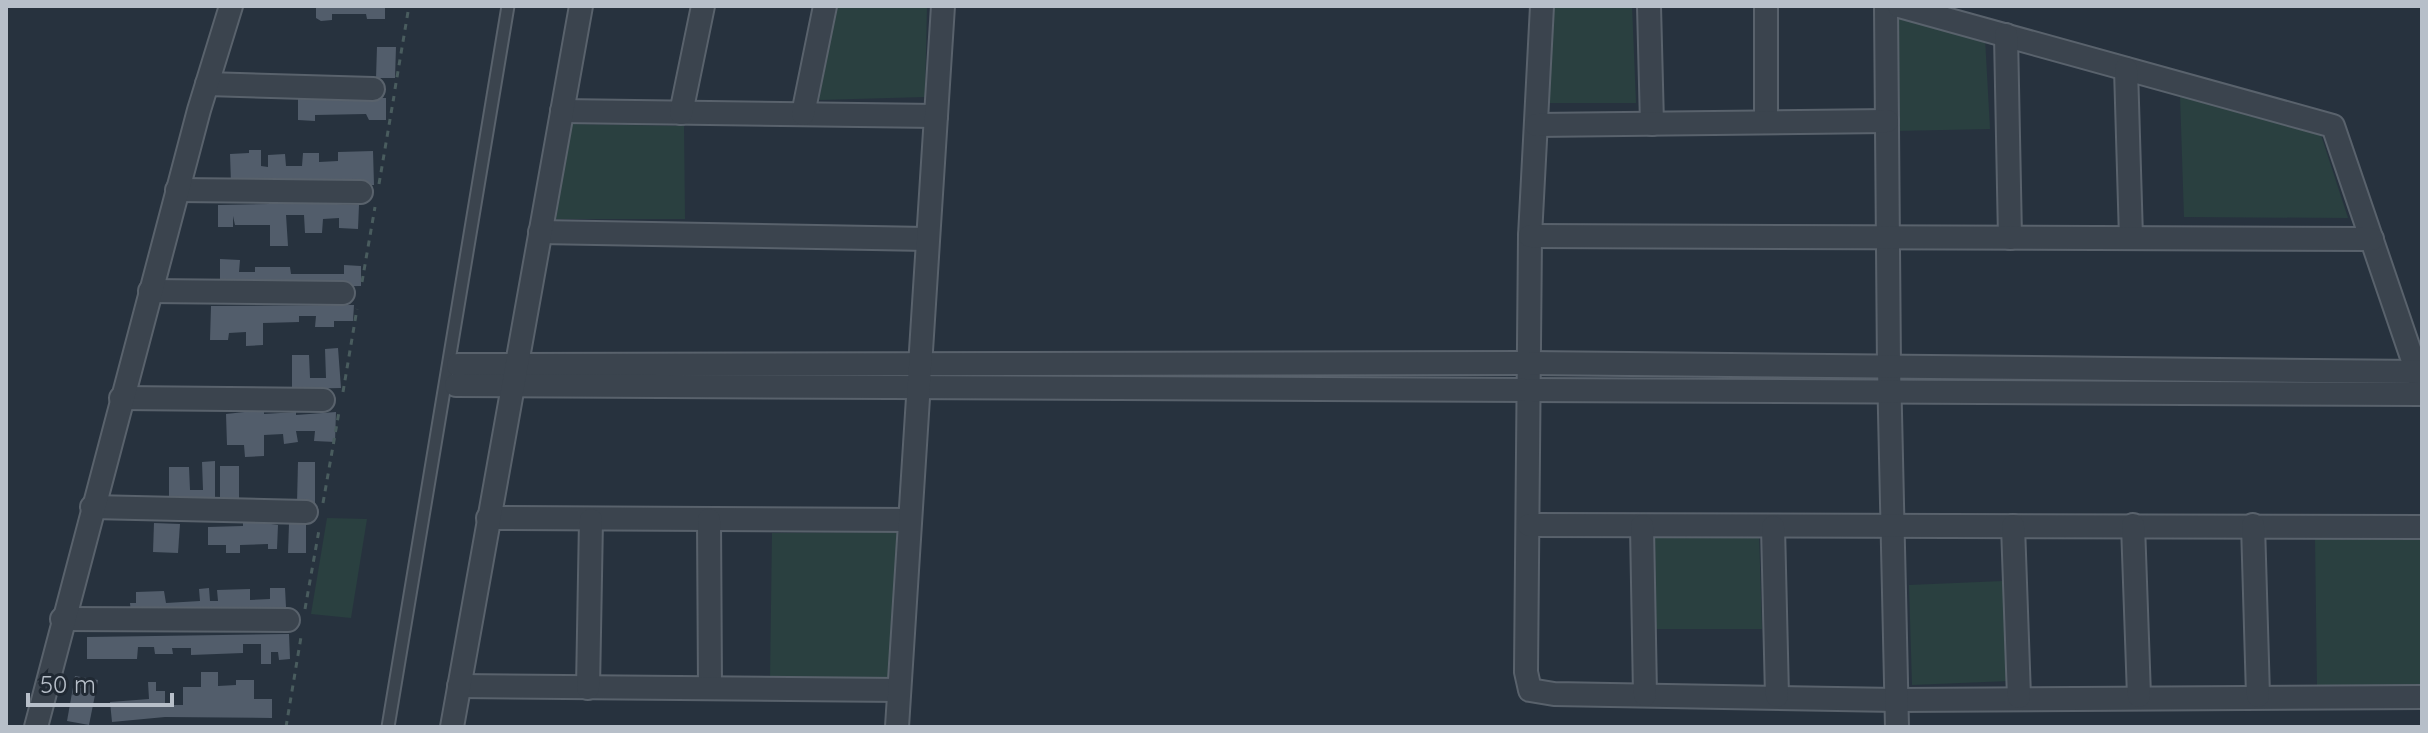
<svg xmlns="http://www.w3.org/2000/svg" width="2428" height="733" font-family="Quicksand,sans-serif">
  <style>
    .green { fill: #2a4040 }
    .building { fill: #525d6b }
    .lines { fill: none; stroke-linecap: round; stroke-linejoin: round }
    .service-casing { stroke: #59626c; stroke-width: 15 }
    .minor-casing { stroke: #59626c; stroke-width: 26 }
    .path { stroke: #495c5e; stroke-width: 3; stroke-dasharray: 6 6; stroke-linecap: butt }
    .service { stroke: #3b444e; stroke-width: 11 }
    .minor { stroke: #3b444e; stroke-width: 22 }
  </style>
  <rect width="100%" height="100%" fill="#27323e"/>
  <g class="green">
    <path d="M836,6H927L925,97L819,100Z"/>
    <path d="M1546,6H1632L1636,103H1544Z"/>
    <path d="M1897,11L1985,38L1990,129L1895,131Z"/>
    <path d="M2180,95L2320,132L2348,218L2184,217Z"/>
    <path d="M570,124L684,126L685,219H556Z"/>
    <path d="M1924,376L2395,381L2402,385L1917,383V378Z"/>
    <path d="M327,518L367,519L351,618L311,614Z"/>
    <path d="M897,532L889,682L770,681L772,533Z"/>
    <path d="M1759,534L1762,629H1656L1655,536Z"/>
    <path d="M2315,536L2422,538V687H2317Z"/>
    <path d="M2003,581L2009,681L1912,685L1909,585Z"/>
  </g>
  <g class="building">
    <path d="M316,6H385V19H367L366,14H332V20L321,21L316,18Z"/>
    <path d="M377,47H396L395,78H376Z"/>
    <path d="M298,97L386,98V120H369L366,114L315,115V121L298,120Z"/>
    <path d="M249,150H261V166L268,167V155L285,154L286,166H302L303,153H319V162L338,161V152L373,151L374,185L231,183L230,154L249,153Z"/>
    <path d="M268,201L359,205L358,229L339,228V218L323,219L322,233H305L304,215H286L288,246H270V225H235L233,216V227H218V205L269,204Z"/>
    <path d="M220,259L240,260L239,272H255V267H290L291,274H344V265L361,266V286L220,288Z"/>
    <path d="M354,305L353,321H334V327H315L316,316H299V322L263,323V345L246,346V332L229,333L228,340H210L211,306Z"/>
    <path d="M338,348L341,388L292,389V355H309L310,378H326L325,349Z"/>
    <path d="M264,410V414L296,412V415L336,412L335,442L314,441L315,431H296L298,442L284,444L283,434L264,435V456L245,457L244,445H227L226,414Z"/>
    <path d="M215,461V500L169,501V467H189L190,490H203L202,462Z"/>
    <path d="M298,462H315V503H297Z"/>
    <rect x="220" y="466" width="19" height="33"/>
    <path d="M243,520L278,525L277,549H268V544L240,545V553H226V545H208V527L243,526Z"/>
    <path d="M154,523L180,524L178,553L153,552Z"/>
    <path d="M289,524H306V553H288Z"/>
    <path d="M209,588L210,601H218L217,590L250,589V600L270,599V588H285L286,607L131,614L130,603H136V592L164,591L166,603L200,601L199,589Z"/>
    <path d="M289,634L290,659L279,660L278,652H271V664H261V644H243V653L191,655V648H172L173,654H155L154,647H138L137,659H87V637Z"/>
    <path d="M201,672H218V686L236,685V680H254V699H272V718L165,717L112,722L110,702L149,699L148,682H156V691H165V705H183V687H201Z"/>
    <path d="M75,676L98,680L89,725L67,721Z"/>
  </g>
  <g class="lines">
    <defs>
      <path id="service" d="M388,727L508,6"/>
      <g id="minor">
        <path d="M1542,6L1530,236L1526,672L1530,690L1554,694L1896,700L2422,697"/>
        <path d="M1649,6L1652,124"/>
        <path d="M1886,6L1889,368L1897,727"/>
        <path d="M1899,6L2333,126L2421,384"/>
        <path d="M2006,35L2010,238"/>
        <path d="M2126,69L2131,238"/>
        <path d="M207,84L373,89"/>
        <path d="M562,111L936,116"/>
        <path d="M681,113L703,6"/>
        <path d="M803,114L825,6"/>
        <path d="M1766,122V6"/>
        <path d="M1536,125L1887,121"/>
        <path d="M177,190L361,192"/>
        <path d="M540,232L927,239"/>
        <path d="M1530,236L2372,239"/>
        <path d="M150,291L343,293"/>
        <path d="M458,365L1529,363L2422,372"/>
        <path d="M456,385L2422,394"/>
        <path d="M121,398L323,400"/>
        <path d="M92,507L306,512"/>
        <path d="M488,518L910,520"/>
        <path d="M709,520L710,688"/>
        <path d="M1529,525L2422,527"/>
        <path d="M2133,525L2139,696"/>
        <path d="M2253,525L2258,696"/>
        <path d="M1642,526L1645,695"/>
        <path d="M2013,526L2019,697"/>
        <path d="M1773,527L1777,696"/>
        <path d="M62,619L288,620"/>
        <path d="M459,686L899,690"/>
        <path d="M588,688L591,520"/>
        <path d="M36,727L199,110L231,6"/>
        <path d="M452,727L581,6"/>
        <path d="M897,727L943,6"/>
      </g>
    </defs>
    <use href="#service" class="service-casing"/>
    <use href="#minor" class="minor-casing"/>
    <g class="path">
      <path d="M395,89L409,6"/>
      <path d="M379,184L394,96"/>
      <path d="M362,282L375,207"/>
      <path d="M343,392L357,309"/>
      <path d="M323,503L339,412"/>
      <path d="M305,609L319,530"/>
      <path d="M286,727L301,637"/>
    </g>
    <use href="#service" class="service"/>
    <use href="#minor" class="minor"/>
  </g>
  <rect width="2428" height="733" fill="none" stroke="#b7bfc9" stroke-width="16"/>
  <path d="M28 693v12h144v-12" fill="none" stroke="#b7bfc9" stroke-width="4"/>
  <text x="40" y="693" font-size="24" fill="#b7bfc9" stroke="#202933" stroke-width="6" paint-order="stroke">50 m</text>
</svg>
